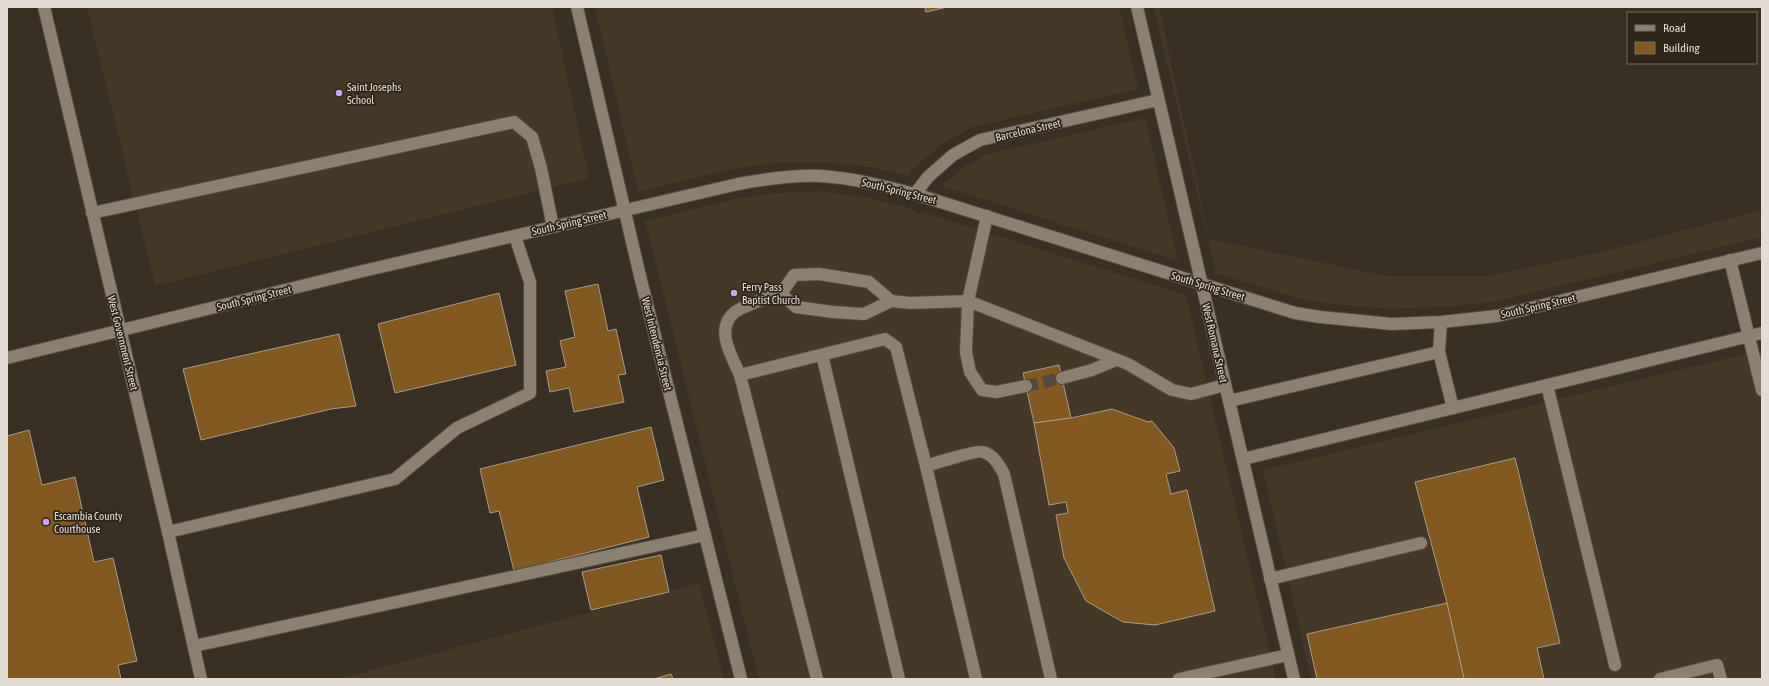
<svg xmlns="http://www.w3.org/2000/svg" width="1769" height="686" font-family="'Asap Condensed',sans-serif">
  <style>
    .built { fill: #463826 }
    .building { fill: #825920; stroke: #a79a8c }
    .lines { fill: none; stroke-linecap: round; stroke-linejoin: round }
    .minor-tunnel { stroke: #52493d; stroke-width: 12; stroke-dasharray: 12 6; stroke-linecap: butt }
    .minor-casing { stroke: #534a3f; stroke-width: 14 }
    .minor { stroke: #8c8071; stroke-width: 12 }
    .poi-dot { fill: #c5a7f1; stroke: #2f2519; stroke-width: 1.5 }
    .labels { text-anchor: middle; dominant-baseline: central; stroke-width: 3.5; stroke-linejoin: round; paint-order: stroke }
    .poi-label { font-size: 11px; fill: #e3dcd4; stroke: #2f2519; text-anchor: start }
    .street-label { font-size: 11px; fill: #e3dcd4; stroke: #2f2519 }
  </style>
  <rect width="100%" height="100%" fill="#392f22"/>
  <g class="built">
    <path d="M87,7H552L589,178L155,286Z"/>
    <path d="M595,7H1119L1138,89L972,127L941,145L916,166L908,176L871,167L824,162L773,163L733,169L638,192Z"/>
    <path d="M1154,7H1159L1209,239L1387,276H1488L1601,252L1762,210V237L1494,302L1441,307L1393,309L1330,304L1300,299L1216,273Z"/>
    <path d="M1145,118L1178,261L941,186L964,167L987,154Z"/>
    <path d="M820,191L865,197L908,208L920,214L922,212L1186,295L1276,679H759L645,221L741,198L775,193Z"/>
    <path d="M1762,350V679H1311L1263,470Z"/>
    <path d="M699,583L724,679H338Z"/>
  </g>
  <g class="building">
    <path d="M925,7H947L926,12Z"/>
    <path d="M598,284L608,331L616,329L626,374L618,375L624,402L574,412L569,388L550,392L546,371L566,367L560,341L575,337L565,291Z"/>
    <path d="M499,293L516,365L395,393L378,324Z"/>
    <path d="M339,334L356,406L331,409L201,440L183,369Z"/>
    <path d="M1059,365L1071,418L1034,423L1023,373Z"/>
    <path d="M1112,409L1148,422L1152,421L1174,448L1180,471L1166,474L1171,494L1187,490L1215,611L1155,625L1123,622L1086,601L1064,558L1056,515L1068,513L1066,502L1049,505L1034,423L1071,418Z"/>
    <path d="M651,427L664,480L637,487L649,537L514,571L499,511L490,513L480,469Z"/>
    <path d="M29,430L42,485L75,477L94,562L113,558L137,661L118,665L121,679H7V436Z"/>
    <path d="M1515,458L1560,643L1537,648L1544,679H1464L1447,603L1415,482Z"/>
    <path d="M661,555L669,592L591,610L582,572Z"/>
    <path d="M1447,603L1464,679H1317L1307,634Z"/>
    <path d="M671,674L673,679H654Z"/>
  </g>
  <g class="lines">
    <path class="minor-tunnel" d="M1026,386L1062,378"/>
    <defs>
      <g id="minor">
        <path d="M44,7L168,532L201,679"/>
        <path d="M577,7L640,276L741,679"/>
        <path d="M1137,7L1294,679"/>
        <path d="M915,194L928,177L953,155L980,140L1158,100"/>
        <path d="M92,213L514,122L532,137L541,168L553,227"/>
        <path d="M987,216L968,301L966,352L970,372L982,390L996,392L1026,386"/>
        <path d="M1730,260L1762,390"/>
        <path d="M781,294L796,307L833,312L864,314L891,301"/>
        <path d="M1441,322L1439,352L1453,408"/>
        <path d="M822,355L899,679"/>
        <path d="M7,358L363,271L738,184C765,179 793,175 821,176C853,178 884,186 915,194L1295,313L1320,317L1392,324L1441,322L1497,316L1762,253"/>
        <path d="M740,375C732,357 714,328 735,312C739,309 745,307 749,305C760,300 769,296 781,294L794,275L819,274L869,282L891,301L910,303L968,301L1128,364L1172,390L1191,394L1225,385"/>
        <path d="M1062,378L1092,370L1116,360"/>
        <path d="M1547,385L1615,665"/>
        <path d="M1229,401L1439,352"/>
        <path d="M1243,459L1762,333"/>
        <path d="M168,532L395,479L457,428L530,393V282L515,236"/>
        <path d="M1270,579L1421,543"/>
        <path d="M194,646L705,535"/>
        <path d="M817,679L740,375L885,339L896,347L926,466"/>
        <path d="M976,679L926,466C935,463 977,450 983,452C994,455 999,465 1004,474L1051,679"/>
        <path d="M1179,679L1288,655"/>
        <path d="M1660,679L1717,665L1721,679"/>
      </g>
    </defs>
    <use href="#minor" class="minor-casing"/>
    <use href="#minor" class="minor"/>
  </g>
  <g class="poi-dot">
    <circle cx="339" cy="93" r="4"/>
    <circle cx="734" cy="293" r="4"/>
    <circle cx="46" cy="522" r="4"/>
  </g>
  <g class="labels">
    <g class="poi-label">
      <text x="347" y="87">Saint Josephs<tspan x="347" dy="13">School</tspan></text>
      <text x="742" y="287">Ferry Pass<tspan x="742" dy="13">Baptist Church</tspan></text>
      <text x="54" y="516">Escambia County<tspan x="54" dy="13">Courthouse</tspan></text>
    </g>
    <g class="street-label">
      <text transform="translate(1028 130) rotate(-13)">Barcelona Street</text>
      <text transform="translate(899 191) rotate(14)">South Spring Street</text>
      <text transform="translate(569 223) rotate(-13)">South Spring Street</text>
      <text transform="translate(1208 286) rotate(17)">South Spring Street</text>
      <text transform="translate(254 298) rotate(-14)">South Spring Street</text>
      <text transform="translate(1538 306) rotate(-13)">South Spring Street</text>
      <text transform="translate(123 343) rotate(76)">West Government Street</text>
      <text transform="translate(1215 343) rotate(77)">West Romana Street</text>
      <text transform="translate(657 344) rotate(76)">West Intendencia Street</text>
    </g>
  </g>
  <rect width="1769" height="686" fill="none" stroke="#e3dcd4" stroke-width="16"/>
  <rect x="1627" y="12" width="130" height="52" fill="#2f2519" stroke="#776e64"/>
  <rect x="1635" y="25" width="20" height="6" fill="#8c8071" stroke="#776e64"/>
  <text x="1663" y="32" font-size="12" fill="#e3dcd4">Road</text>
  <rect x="1635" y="42" width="20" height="12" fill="#825920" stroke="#776e64"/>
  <text x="1663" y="52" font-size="12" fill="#e3dcd4">Building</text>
</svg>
